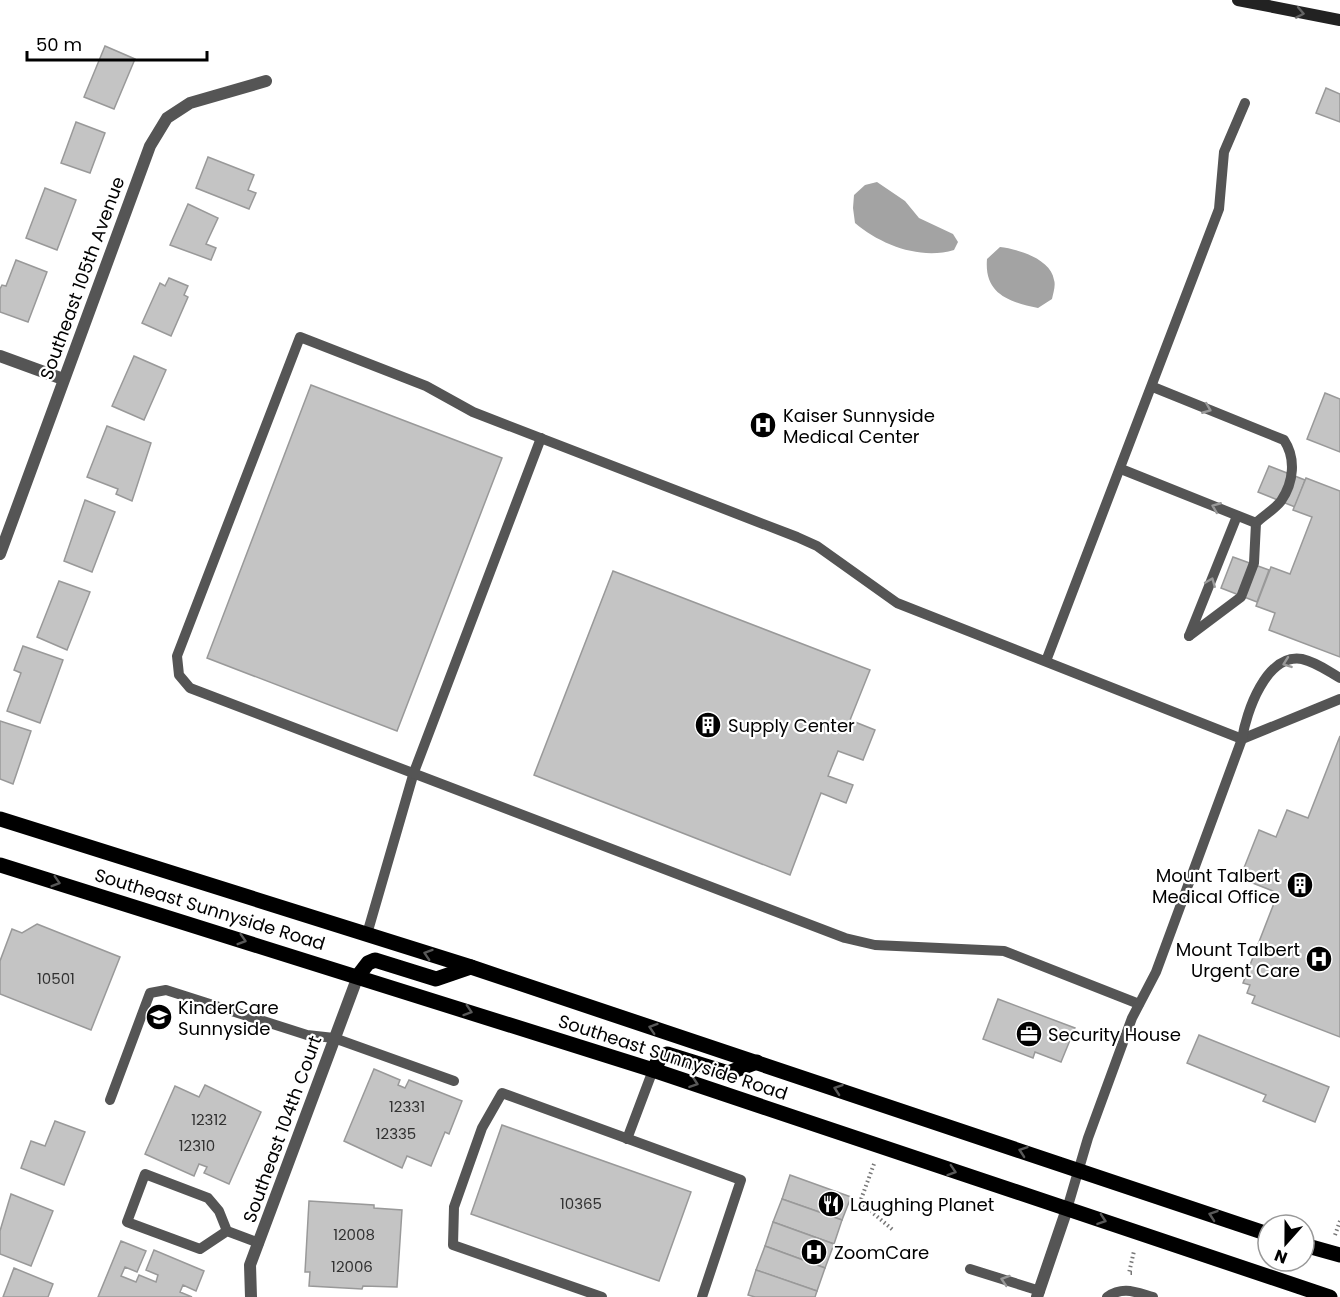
<svg xmlns="http://www.w3.org/2000/svg" width="1340" height="1297" font-family="Poppins,sans-serif">
  <style>
    .water { fill: #a3a3a3 }
    .building { fill: #c4c4c4; stroke: #999; stroke-width: 1.5 }
    .lines { fill: none; stroke-linecap: round; stroke-linejoin: round }
    .path { stroke: #777; stroke-width: 4; stroke-dasharray: 1.5 3; stroke-linecap: butt }
    .service { stroke: #555; stroke-width: 10 }
    .minor { stroke: #555; stroke-width: 12 }
    .secondary { stroke: #222; stroke-width: 12 }
    .primary { stroke: #000; stroke-width: 15 }
    .oneway { stroke: #646464 }
    .oneway2 { stroke: #999 }
    .oneway3 { stroke: #595959 }
    .labels { text-anchor: middle; dominant-baseline: central; stroke-width: 4.5; stroke-linejoin: round; paint-order: stroke }
    .number-label { font-size: 15px; fill: #313131 }
    .street-label { font-size: 18px; fill: #000; stroke: #fff }
    .poi-label { font-size: 18px; fill: #000; stroke: #fff; text-anchor: start }
  </style>
  <rect width="100%" height="100%" fill="#fff"/>
  <g class="water">
    <path d="M877,182L905,201L919,218L953,234L958,242L954,250C920,260 881,245 855,223L853,208L854,195L865,185Z"/>
    <path d="M1000,247C1018,249 1051,259 1054,280C1056,285 1053,294 1052,299L1038,308C1009,302 984,294 987,259Z"/>
  </g>
  <g class="building">
    <path d="M105,46L135,59L114,109L84,97Z"/>
    <path d="M1326,88L1340,94V122L1316,113Z"/>
    <path d="M76,122L105,133L90,173L61,163Z"/>
    <path d="M208,157L254,175L248,190L256,193L249,209L196,188Z"/>
    <path d="M45,188L76,200L57,250L26,238Z"/>
    <path d="M188,204L218,218L206,244L216,248L211,260L170,245Z"/>
    <path d="M16,260L47,272L28,322L0,312V289L2,285L6,286Z"/>
    <path d="M169,278L188,286L184,295L188,297L171,336L142,323L160,283L165,286Z"/>
    <path d="M134,356L166,370L144,420L112,406Z"/>
    <path d="M311,385L502,458L397,731L207,658Z"/>
    <path d="M1325,393L1340,399V452L1307,439Z"/>
    <path d="M107,426L151,443L132,501L116,494L118,489L87,477Z"/>
    <path d="M1269,466L1305,480L1295,507L1258,492Z"/>
    <path d="M1306,478L1340,491V657L1269,630L1275,613L1256,606L1271,567L1290,574L1312,517L1293,510Z"/>
    <path d="M85,500L115,512L92,572L64,561Z"/>
    <path d="M1233,557L1269,570L1257,602L1221,588Z"/>
    <path d="M613,571L870,670L850,720L875,730L863,760L838,751L828,776L853,785L846,803L821,793L790,875L534,775Z"/>
    <path d="M59,581L90,592L67,650L37,637Z"/>
    <path d="M23,646L63,660L40,723L7,711L21,673L14,670Z"/>
    <path d="M0,721L31,731L13,784L0,779Z"/>
    <path d="M1340,736V1037L1252,1003L1255,996L1247,993L1250,985L1243,983L1278,893L1240,878L1259,830L1276,837L1287,810L1308,818Z"/>
    <path d="M37,924L120,957L91,1030L0,994V961L12,929L22,933Z"/>
    <path d="M998,999L1075,1028L1061,1062L1035,1052L1033,1058L983,1039Z"/>
    <path d="M1199,1035L1329,1087L1315,1122L1263,1101L1266,1095L1187,1063Z"/>
    <path d="M374,1069L400,1080L398,1085L405,1088L409,1080L462,1101L449,1134L445,1132L431,1166L407,1156L402,1168L344,1141Z"/>
    <path d="M205,1085L261,1112L229,1184L204,1173L207,1167L199,1164L194,1176L145,1154L175,1086L199,1097Z"/>
    <path d="M55,1121L85,1132L64,1185L21,1168L31,1141L45,1146Z"/>
    <path d="M502,1125L691,1192L659,1281L471,1214Z"/>
    <path d="M790,1175L851,1197L842,1220L782,1199Z"/>
    <path d="M11,1194L53,1211L31,1266L0,1254V1231Z"/>
    <path d="M782,1199L842,1220L834,1244L773,1222Z"/>
    <path d="M309,1201L374,1205V1208L402,1210L397,1287L363,1286L362,1289L309,1286L310,1272H305Z"/>
    <path d="M773,1222L834,1244L825,1268L765,1246Z"/>
    <path d="M121,1241L146,1251L137,1272L125,1267L121,1276L136,1282L139,1275L156,1282L158,1275L146,1270L154,1250L204,1271L196,1291L183,1285L180,1292L192,1297H98Z"/>
    <path d="M765,1246L825,1268L817,1291L756,1270Z"/>
    <path d="M14,1268L53,1284L48,1297H3Z"/>
    <path d="M756,1270L817,1291L815,1297H755L748,1295Z"/>
  </g>
  <g class="lines">
    <g class="path">
      <path d="M874,1164L860,1202L893,1230"/>
      <path d="M1335,1235L1340,1221"/>
      <path d="M1132,1273H1129L1134,1251"/>
    </g>
    <g class="service">
      <path d="M1153,387L1284,440C1296,458 1294,482 1281,501C1275,509 1263,516 1256,523L1254,563L1241,597L1189,636"/>
      <path d="M1121,469L1256,523"/>
      <path d="M1189,636L1237,516"/>
      <path d="M1046,661L1219,209L1224,152L1245,103"/>
      <path d="M367,934L414,772L541,438"/>
      <path d="M1139,1004L1004,951L875,945L845,938L190,688L179,675L177,656L300,337L426,386L473,412L797,537L817,546L897,603L1242,739L1340,699"/>
      <path d="M110,1100L150,993L166,990L307,1035L334,1038L454,1081"/>
      <path d="M627,1139L653,1070"/>
      <path d="M1067,1209L1088,1138L1132,1018L1156,972L1242,739C1246,713 1266,653 1302,659C1316,662 1328,671 1340,678"/>
      <path d="M227,1231L200,1249L127,1222L145,1174L208,1198L219,1211L227,1231L259,1243"/>
      <path d="M970,1269L1040,1291"/>
      <path d="M602,1297L453,1245L454,1207L482,1128L502,1093L741,1180L702,1297"/>
      <path d="M1107,1297C1123,1286 1135,1292 1153,1297"/>
    </g>
    <g class="minor">
      <path d="M0,356L63,379"/>
      <path d="M0,554L150,146L167,118L190,103L266,81"/>
      <path d="M251,1297L250,1265L358,976"/>
      <path d="M1037,1297L1067,1209"/>
    </g>
    <path class="secondary" d="M1238,0L1340,20"/>
    <g class="primary">
      <path d="M0,819L471,967L1268,1234"/>
      <path d="M0,865L653,1070L1330,1297"/>
      <path d="M358,976L368,963L375,960L436,979L471,967"/>
      <path d="M653,1070L660,1058L667,1054L728,1073L757,1062"/>
      <path d="M1304,1245L1340,1255"/>
    </g>
  </g>
  <defs><path id="oneway-chevron" d="M-2-3.5L2.5 0L-2 3.5" fill="none" stroke-width="1.6" stroke-linecap="round" stroke-linejoin="round" transform="scale(1.5)"/></defs>
  <use class="oneway" href="#oneway-chevron" transform="translate(1300 13) rotate(11)"/>
  <g class="oneway2">
    <use href="#oneway-chevron" transform="translate(1207 409) rotate(22)"/>
    <use href="#oneway-chevron" transform="translate(1216 507) rotate(-158)"/>
    <use href="#oneway-chevron" transform="translate(1211 582) rotate(-68)"/>
    <use href="#oneway-chevron" transform="translate(1287 663) rotate(160)"/>
    <use href="#oneway-chevron" transform="translate(1005 1280) rotate(-162)"/>
  </g>
  <g class="oneway3">
    <use href="#oneway-chevron" transform="translate(56 882) rotate(17)"/>
    <use href="#oneway-chevron" transform="translate(242 940) rotate(17)"/>
    <use href="#oneway-chevron" transform="translate(428 954) rotate(-162)"/>
    <use href="#oneway-chevron" transform="translate(468 1011) rotate(18)"/>
    <use href="#oneway-chevron" transform="translate(653 1028) rotate(-162)"/>
    <use href="#oneway-chevron" transform="translate(694 1083) rotate(19)"/>
    <use href="#oneway-chevron" transform="translate(838 1089) rotate(-161)"/>
    <use href="#oneway-chevron" transform="translate(1023 1151) rotate(-161)"/>
    <use href="#oneway-chevron" transform="translate(952 1171) rotate(18)"/>
    <use href="#oneway-chevron" transform="translate(1213 1215) rotate(-161)"/>
    <use href="#oneway-chevron" transform="translate(1102 1220) rotate(19)"/>
  </g>
  <defs>
    <symbol id="hospital-disc" viewBox="-11 -11 22 22"><circle r="9.5" fill="#000" stroke="#fff"/><path d="M-5-5h3v3.5h4V-5h3V5h-3V1.5h-4V5h-3Z" fill="#fff"/></symbol>
    <symbol id="building-disc" viewBox="-11 -11 22 22"><circle r="9.5" fill="#000" stroke="#fff"/><path d="M-4-6H4V6H1V3H-1V6H-4ZM-2.5-4.3h1.7v1.8h-1.7ZM.8-4.3h1.7v1.8H.8ZM-2.5-1h1.7V.8h-1.7ZM.8-1h1.7V.8H.8Z" fill="#fff"/></symbol>
    <symbol id="school-disc" viewBox="-11 -11 22 22"><circle r="9.5" fill="#000" stroke="#fff"/><path d="M0-5L7-2L0 1L-7-2ZM-4 1L0 2.5L4 1V4Q0 6-4 4Z" fill="#fff"/></symbol>
    <symbol id="office-disc" viewBox="-11 -11 22 22"><circle r="9.5" fill="#000" stroke="#fff"/><path d="M-6-3h4V-5.5h4V-3h4V5H-6ZM-1-4.5V-3h2v-1.5ZM-6 0V1H6V0Z" fill="#fff"/></symbol>
    <symbol id="restaurant-disc" viewBox="-11 -11 22 22"><circle r="9.5" fill="#000" stroke="#fff"/><path d="M-5-6h1v4h1v-4h1v4h1v-4h1v5L-1.5 .5V6h-2V.5L-5-1ZM5-6V6H3V1.5H1.5Q1.5-4 5-6Z" fill="#fff"/></symbol>
  </defs>
  <g fill-rule="evenodd">
    <use href="#hospital-disc" x="748" y="410" width="30" height="30"/>
    <use href="#building-disc" x="693" y="710" width="30" height="30"/>
    <use href="#building-disc" x="1285" y="870" width="30" height="30"/>
    <use href="#hospital-disc" x="1304" y="944" width="30" height="30"/>
    <use href="#school-disc" x="144" y="1002" width="30" height="30"/>
    <use href="#office-disc" x="1014" y="1019" width="30" height="30"/>
    <use href="#restaurant-disc" x="816" y="1189" width="30" height="30"/>
    <use href="#hospital-disc" x="799" y="1237" width="30" height="30"/>
  </g>
  <g class="labels">
    <g class="number-label">
      <text x="56" y="978">10501</text>
      <text x="407" y="1106">12331</text>
      <text x="209" y="1119">12312</text>
      <text x="396" y="1133">12335</text>
      <text x="197" y="1145">12310</text>
      <text x="581" y="1203">10365</text>
      <text x="354" y="1234">12008</text>
      <text x="352" y="1266">12006</text>
    </g>
    <g class="street-label">
      <text transform="translate(82 278) rotate(-70)">Southeast 105th Avenue</text>
      <text transform="translate(210 909) rotate(17)">Southeast Sunnyside Road</text>
      <text transform="translate(673 1057) rotate(18)">Southeast Sunnyside Road</text>
      <text transform="translate(282 1129) rotate(-70)">Southeast 104th Court</text>
    </g>
    <g class="poi-label">
      <text x="783" y="415">Kaiser Sunnyside<tspan x="783" dy="21">Medical Center</tspan></text>
      <text x="728" y="725">Supply Center</text>
      <text x="1280" y="875" text-anchor="end">Mount Talbert<tspan x="1280" dy="21">Medical Office</tspan></text>
      <text x="1300" y="949" text-anchor="end">Mount Talbert<tspan x="1300" dy="21">Urgent Care</tspan></text>
      <text x="178" y="1007">KinderCare<tspan x="178" dy="21">Sunnyside</tspan></text>
      <text x="1048" y="1034">Security House</text>
      <text x="850" y="1204">Laughing Planet</text>
      <text x="834" y="1252">ZoomCare</text>
    </g>
  </g>
  <g transform="translate(1286 1243) rotate(201)"><circle r="28" fill="#ffffff" stroke="#999999" stroke-width="1.5"/>
  <path d="M0-4.5L10 22L0 15L-10 22Z" fill="#000000"/>
  <text y="-9" font-size="16" font-weight="bold" text-anchor="middle" fill="#000000">N</text>
  </g>
  <path d="M27 51v9h180v-9" fill="none" stroke="#000000" stroke-width="3"/>
  <text x="36" y="51" font-size="18" fill="#000000" stroke="#ffffff" stroke-width="4.5" paint-order="stroke">50 m</text>
</svg>
